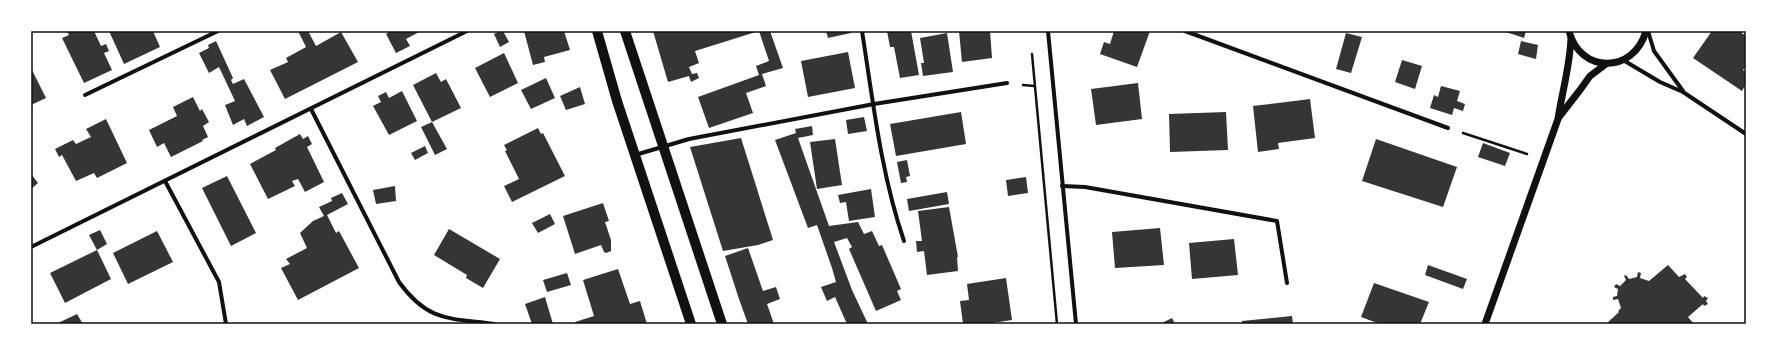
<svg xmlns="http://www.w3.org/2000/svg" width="1777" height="355" font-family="'Varela Round',sans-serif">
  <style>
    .building { fill: #353535 }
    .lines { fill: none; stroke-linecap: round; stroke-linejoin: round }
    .path { stroke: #111; stroke-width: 2.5 }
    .minor { stroke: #111; stroke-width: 4 }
    .tertiary { stroke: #111; stroke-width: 7 }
    .primary { stroke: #111; stroke-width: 10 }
    .neatline { fill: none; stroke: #111; stroke-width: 1.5 }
  </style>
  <rect width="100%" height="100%" fill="#fff"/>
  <g class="building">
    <path d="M67,31H94L101,46L106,44L109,51L104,53L112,70L84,83L62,38L69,35Z"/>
    <path d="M109,31H153L160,47L124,64Z"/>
    <path d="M298,31H308L316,46L341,32L358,62L285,99L270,70L288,62L286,58L306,47Z"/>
    <path d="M391,31H421L406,39L410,46L396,53L386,34Z"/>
    <path d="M500,31H503L509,42L500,47L494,34Z"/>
    <path d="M524,31H564L570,50L544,57L545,62L533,65Z"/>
    <path d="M653,31H759L695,51L699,63L689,67L692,74L697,73L699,78L691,82L689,76L668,82Z"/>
    <path d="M759,31H770L783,68L762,74L766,86L746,93L753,113L709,128L698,97L759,75L756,66L769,61Z"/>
    <path d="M826,31H850L851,33L828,38Z"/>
    <path d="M887,31H911L919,75L900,78L894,47H890Z"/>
    <path d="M959,31H990L992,58L962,62Z"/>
    <path d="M1114,31H1150L1137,67L1100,54L1104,42L1110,44Z"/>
    <path d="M1503,31H1526L1524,38Z"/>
    <path d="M1712,31H1739L1746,36V66L1743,70L1746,72V84L1742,91L1693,58Z"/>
    <path d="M947,33L953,72L923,76L921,63H924L920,38Z"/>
    <path d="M1346,33L1362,37L1351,73L1336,69Z"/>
    <path d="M216,41L233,78L231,80L233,84L244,79L264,117L247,126L244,119L233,125L225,105L235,101L219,67L209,73L199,53L209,48L208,45Z"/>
    <path d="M1521,41L1538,45L1536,59L1518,54Z"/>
    <path d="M848,52L855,88L808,97L801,61Z"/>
    <path d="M504,53L518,83L490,97L475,68Z"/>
    <path d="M1402,60L1422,66L1415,89L1395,82Z"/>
    <path d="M32,70L46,98L31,105V71Z"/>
    <path d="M436,73L441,82L446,79L461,108L432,122L413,85Z"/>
    <path d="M546,78L555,98L531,109L521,90Z"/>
    <path d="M1138,83L1142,119L1096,125L1091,89Z"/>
    <path d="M1441,86L1460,91L1457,101L1465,104L1463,111L1454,108L1452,115L1430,108L1434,95L1438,97Z"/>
    <path d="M580,87L585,104L566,110L560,96Z"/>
    <path d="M402,91L417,121L389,135L373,106L381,102L378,96L386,92L389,98Z"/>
    <path d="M193,97L200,111L202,109L209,122L203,126L208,137L202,140L203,141L171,157L164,143L157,147L149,130L177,116L173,107Z"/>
    <path d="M1310,99L1315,138L1278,143L1279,149L1258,152L1253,106Z"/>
    <path d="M961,112L966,144L896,156L890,124Z"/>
    <path d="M1226,112L1228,150L1170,152L1169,114Z"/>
    <path d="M864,117L867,131L848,134L846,120Z"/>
    <path d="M106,119L127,163L97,178L94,173L76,181L62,155L59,157L55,149L73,140L76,144L91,137L86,129Z"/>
    <path d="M432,122L447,149L435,155L421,127Z"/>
    <path d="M812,126L813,135L798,138L829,226L858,222L864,234L872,231L879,246L882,245L901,289L897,291L901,300L876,311L849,249L852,247L847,238L834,242L852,290L868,324H847L835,297L827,301L821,287L836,282L832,268L817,225L808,228L775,140L796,133L795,129Z"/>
    <path d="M538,128L541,134L543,133L565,176L512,202L504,186L519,179L505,151L507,150L504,145Z"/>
    <path d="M300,134L303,139L308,136L312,144L307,147L324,182L305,192L298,179L292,181L295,186L268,199L250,164L276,150L275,148Z"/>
    <path d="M741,138L773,240L758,245L723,251L690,147Z"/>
    <path d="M835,139L842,185L817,189L810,142Z"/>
    <path d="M1376,139L1457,167L1443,207L1362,181Z"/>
    <path d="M1483,143L1510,153L1505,166L1478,157Z"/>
    <path d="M425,146L428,153L415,160L411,153Z"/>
    <path d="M907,160L910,176L906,177L907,182L901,183L897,162Z"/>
    <path d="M31,174L38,183L31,189Z"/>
    <path d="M227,176L256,233L231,246L202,188Z"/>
    <path d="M1026,177L1028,193L1008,196L1006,180Z"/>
    <path d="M395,186L396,201L376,204L373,190Z"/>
    <path d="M871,189L875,217L849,221L846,202L840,203L838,195Z"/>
    <path d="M947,192L949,204L909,211L907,199Z"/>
    <path d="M342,193L348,204L327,215L336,233L339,231L359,268L298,300L281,268L290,264L286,259L307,248L300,233L313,221L324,216L319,207L332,201L331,198Z"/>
    <path d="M603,203L609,221L605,222L611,240V251L606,253L604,252L601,245L575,254L563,216Z"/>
    <path d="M949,207L958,257H957L958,271L927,275L924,251L917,252L916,241H922L918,211Z"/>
    <path d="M550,214L555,224L538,233L532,223Z"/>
    <path d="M1160,228L1164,265L1115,268L1112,232Z"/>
    <path d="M449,229L500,259L483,288L466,278L467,275L434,255Z"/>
    <path d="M100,230L107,244L97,250L89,235Z"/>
    <path d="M157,231L173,262L128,284L113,253Z"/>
    <path d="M1234,239L1238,275L1192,279L1189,243Z"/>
    <path d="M748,248L763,291L776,287L780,299L767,304L774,324H748L739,299L725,256Z"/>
    <path d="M97,250L111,279L65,303L50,273Z"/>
    <path d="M1428,265L1467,279L1463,289L1425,275Z"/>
    <path d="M1668,265L1679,277L1685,274L1687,277L1685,279L1703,298L1704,296L1708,298L1706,301L1708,304L1704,306L1703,304L1688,317L1694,324H1606L1619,312L1618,311L1621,308L1618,299L1613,300V297L1617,296L1618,289L1614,287L1616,284L1620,286L1626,280L1624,276L1626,275L1629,279L1637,277L1638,272L1641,273L1640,278L1649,281Z"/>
    <path d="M618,269L630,304L640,301L647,324H576L575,322L594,316L583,280Z"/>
    <path d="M567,273L571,285L547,292L543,280Z"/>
    <path d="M1006,278L1012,320L986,324H963L960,301L969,300L967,284Z"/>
    <path d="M1374,283L1429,302L1420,324H1380L1361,317Z"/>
    <path d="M545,297L553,324H532L525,304Z"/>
    <path d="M77,314L83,324H56Z"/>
    <path d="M1292,316L1293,324H1242V321Z"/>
    <path d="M1172,318L1175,324H1160Z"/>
  </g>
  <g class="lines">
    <g class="path">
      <path d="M1032,54L1057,324"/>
      <path d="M1023,85L1034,86"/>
      <path d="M1463,133L1527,154"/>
    </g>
    <g class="minor">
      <path d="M862,31C873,101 881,174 904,241"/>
      <path d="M1048,31L1076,324"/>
      <path d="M1185,31L1448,128"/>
      <path d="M1648,31L1654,51L1683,91"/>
      <path d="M1623,60L1660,82L1683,92L1746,134"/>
      <path d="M85,95L218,31"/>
      <path d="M311,109L399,282C428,322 449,318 494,324"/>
      <path d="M635,155L689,139L874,104L1007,83"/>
      <path d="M165,181L219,282L226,324"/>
      <path d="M1062,186L1085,187L1277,221L1287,283"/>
      <path d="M31,247L467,31"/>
    </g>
    <g class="tertiary">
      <path d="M1569,31C1580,74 1634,74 1646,31"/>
      <path d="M1559,117L1580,90L1590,76L1606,64"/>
      <path d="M1485,324L1558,119C1562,92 1570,66 1571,38"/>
    </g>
    <g class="primary">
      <path d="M597,31L617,101L691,324"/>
      <path d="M625,31L722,324"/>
    </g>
  </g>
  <rect width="1777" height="355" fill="none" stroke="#ffffff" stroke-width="64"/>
  <rect x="32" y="32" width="1713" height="291" class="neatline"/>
</svg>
